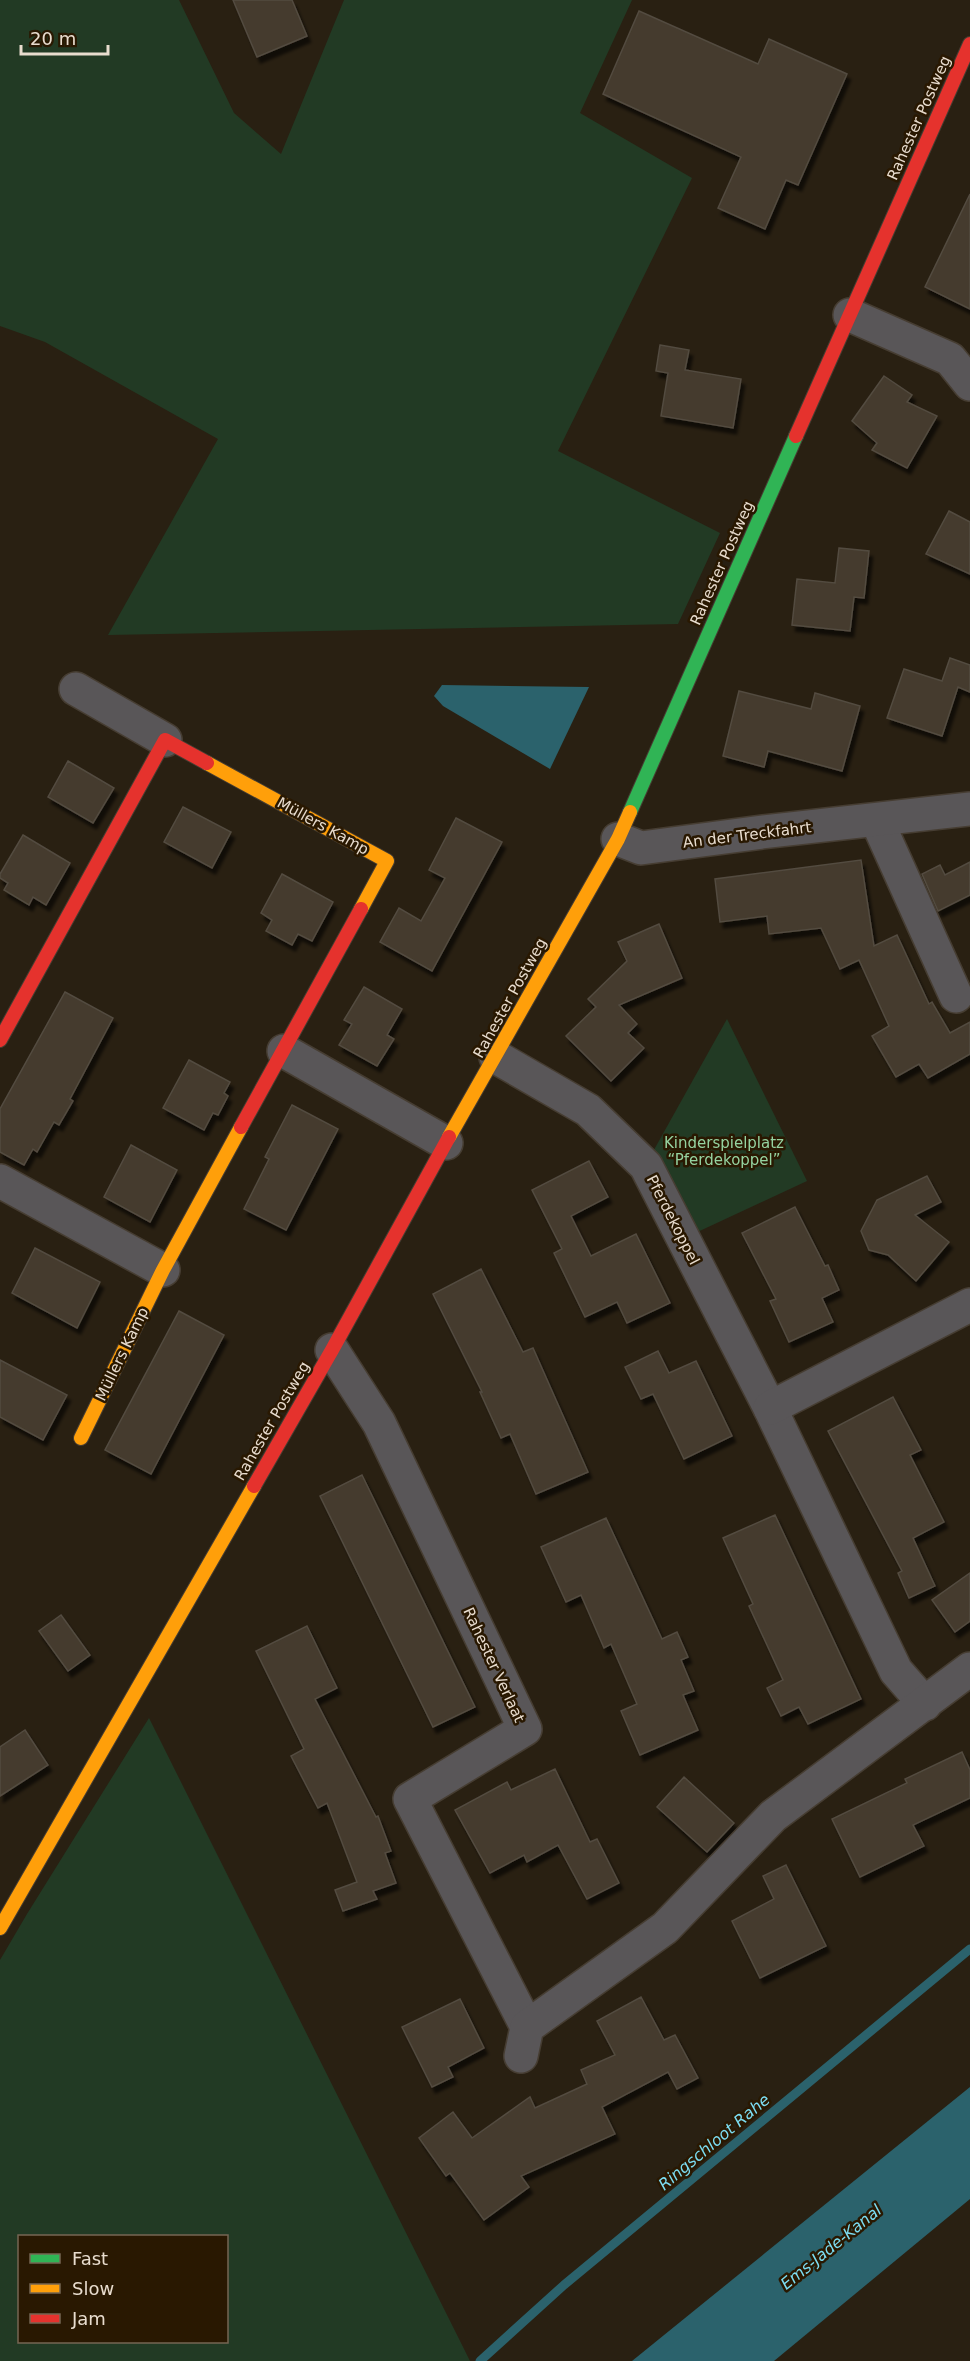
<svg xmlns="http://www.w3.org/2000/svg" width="970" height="2361" font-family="'DejaVu Sans',sans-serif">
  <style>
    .green { fill: #223a24; fill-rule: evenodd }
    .water { fill: #2b626c }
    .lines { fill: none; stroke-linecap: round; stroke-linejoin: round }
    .stream { stroke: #2b626c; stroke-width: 9 }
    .building { fill: #443b2d; stroke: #534b40; stroke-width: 1.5; filter: url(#shadow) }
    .street-casing { stroke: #463d32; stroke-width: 36 }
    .fast-casing { stroke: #463d32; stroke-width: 16 }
    .slow-casing { stroke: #463d32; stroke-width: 16 }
    .jam-casing { stroke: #463d32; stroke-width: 16 }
    .street { stroke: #595658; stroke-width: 33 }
    .fast { stroke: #30b455; stroke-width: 14 }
    .slow { stroke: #ff9f0a; stroke-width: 14 }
    .jam { stroke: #e5322d; stroke-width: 14 }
    .labels { text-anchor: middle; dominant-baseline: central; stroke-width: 5; stroke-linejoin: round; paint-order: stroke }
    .street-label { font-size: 15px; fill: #e8dcce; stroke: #291801 }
    .park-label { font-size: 15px; fill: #95d3a0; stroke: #291801 }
    .water-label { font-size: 16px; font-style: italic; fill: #7cddf2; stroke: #291801 }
  </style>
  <defs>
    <filter id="shadow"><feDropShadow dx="3.5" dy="6" stdDeviation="1.5" flood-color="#0009"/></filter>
  </defs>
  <rect width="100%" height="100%" fill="#292012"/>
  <g class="green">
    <path d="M0,0H179L234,113L281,154L344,0H632L580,113L692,178L558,451L720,533L678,624L108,635L218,439L45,342L0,326Z"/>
    <path d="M727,1019L807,1181L691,1235L650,1157Z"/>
    <path d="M149,1718L470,2361H0V1960L27,1914ZM20,2236H226V2342H20Z"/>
  </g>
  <g class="water">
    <path d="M442,685L589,687L550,769L443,706L434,696Z"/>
    <path d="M970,2087V2199L774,2361H632Z"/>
  </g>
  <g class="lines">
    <path class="stream" d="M480,2361L564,2285L970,1949"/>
  </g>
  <g class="building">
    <path d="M233,0H292L307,36L257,57Z"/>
    <path d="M639,11L758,64L769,39L847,74L798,185L786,180L765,229L718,208L741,157L603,94Z"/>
    <path d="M970,194V309L925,287Z"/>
    <path d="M660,345L689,350L685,370L741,379L733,428L661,416L668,373L656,371Z"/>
    <path d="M884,376L912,395L907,402L937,416L907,468L872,450L877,443L852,421Z"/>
    <path d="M949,511L970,522V574L926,554Z"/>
    <path d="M839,548L869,551L864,598L854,597L850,631L792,625L797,579L835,583Z"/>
    <path d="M950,658L970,665V692L958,687L942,736L887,718L904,669L942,681Z"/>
    <path d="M739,691L811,709L815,693L860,706L842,771L768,751L764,767L723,756Z"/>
    <path d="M68,761L114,788L93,823L48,797Z"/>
    <path d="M183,807L231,832L212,868L164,842Z"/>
    <path d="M456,818L502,842L432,971L380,942L399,908L421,921L445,878L429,870Z"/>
    <path d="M23,835L70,863L46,905L33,897L29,905L4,890L8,883L0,878V874Z"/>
    <path d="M861,860L874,946L897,935L929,1004L932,1002L950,1033L970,1022V1054L928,1078L919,1064L896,1077L872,1036L889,1026L859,960L840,969L821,928L769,934L767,916L720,922L715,879Z"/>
    <path d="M970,862V895L938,911L922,874L940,865L945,875Z"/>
    <path d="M282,874L333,902L312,941L298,934L292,945L266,931L272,920L261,913Z"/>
    <path d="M659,924L682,978L619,1005L637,1024L628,1033L644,1048L611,1081L566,1036L596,1007L588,999L627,961L618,942Z"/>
    <path d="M364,987L402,1009L387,1035L394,1039L377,1066L339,1045L352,1024L344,1020Z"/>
    <path d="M65,992L113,1018L70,1099L73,1101L59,1125L54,1122L37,1152L33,1149L24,1165L0,1152V1109Z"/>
    <path d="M189,1060L230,1082L224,1093L228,1096L218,1115L213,1113L204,1130L163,1108Z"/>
    <path d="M292,1105L338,1129L286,1230L244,1209L269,1159L265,1157Z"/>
    <path d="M131,1145L177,1170L150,1222L104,1197Z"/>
    <path d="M589,1161L608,1197L571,1216L591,1256L636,1234L670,1303L627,1323L617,1302L585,1317L554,1253L562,1249L532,1190Z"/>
    <path d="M927,1176L941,1202L915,1215L949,1242L916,1281L888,1255L869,1250L861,1231L877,1200Z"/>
    <path d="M795,1207L825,1266L828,1265L839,1290L822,1298L833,1322L789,1342L770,1301L776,1299L742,1233Z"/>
    <path d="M35,1248L100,1282L77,1328L12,1293Z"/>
    <path d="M481,1269L523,1352L533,1348L588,1472L536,1494L510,1434L501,1438L480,1392H482L433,1294Z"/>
    <path d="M179,1311L224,1335L151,1474L105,1450Z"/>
    <path d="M658,1351L669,1373L696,1361L732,1436L684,1459L653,1394L641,1399L625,1367Z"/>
    <path d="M0,1360L67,1395L43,1440L0,1417Z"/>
    <path d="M893,1397L921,1450L910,1455L944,1522L913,1538L935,1586L909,1598L898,1573L902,1571L828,1431Z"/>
    <path d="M362,1475L475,1707L433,1727L320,1496Z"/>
    <path d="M775,1515L861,1699L808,1724L799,1707L781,1716L767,1688L783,1680L749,1606L753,1604L723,1538Z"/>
    <path d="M606,1518L662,1639L677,1632L688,1657L681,1660L694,1691L683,1695L698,1730L640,1755L621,1711L637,1704L611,1644L604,1648L581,1595L566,1602L541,1547Z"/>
    <path d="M970,1573V1621L955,1632L932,1600Z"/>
    <path d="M61,1615L90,1655L68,1671L39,1631Z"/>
    <path d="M307,1626L337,1688L315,1699L376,1817L378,1816L391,1851L385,1853L396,1883L373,1891L377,1899L343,1911L335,1890L357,1882L327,1803L318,1808L291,1756L304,1749L256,1651Z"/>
    <path d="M25,1730L48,1765L0,1796V1747Z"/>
    <path d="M962,1752L970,1770V1798L913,1825L924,1846L860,1877L832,1819L907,1783L905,1779Z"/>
    <path d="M555,1769L590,1842L597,1839L619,1883L587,1899L558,1845L527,1862L524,1855L490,1873L455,1810L507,1782L511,1790Z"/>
    <path d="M684,1777L734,1823L707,1852L657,1807Z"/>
    <path d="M786,1865L826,1946L760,1978L732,1921L774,1899L763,1876Z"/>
    <path d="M641,1997L664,2040L675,2035L698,2078L677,2089L668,2072L602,2107L615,2134L521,2176L529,2187L484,2220L450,2173L446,2176L419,2138L453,2112L472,2138L530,2097L535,2108L587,2084L581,2070L615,2055L597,2021Z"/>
    <path d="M460,1999L484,2048L448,2067L453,2077L432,2087L402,2027Z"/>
  </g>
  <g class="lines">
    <defs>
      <g id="street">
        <path d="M850,315L950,359L970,384"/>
        <path d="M76,689L165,740"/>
        <path d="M877,821L956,996"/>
        <path d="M618,839L641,848L762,832L970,809"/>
        <path d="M284,1051L446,1143"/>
        <path d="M496,1057L588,1110L646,1166L770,1408L896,1671L925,1704"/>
        <path d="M0,1181L163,1270"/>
        <path d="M332,1350L379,1423L525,1729L410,1799L527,2027"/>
        <path d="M770,1408L970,1305"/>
        <path d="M521,2056L527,2027L665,1928L773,1816L970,1669"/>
      </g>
      <path id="fast" d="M630,812L796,436"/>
      <g id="slow">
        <path d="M207,763L387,861L361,909"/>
        <path d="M449,1137L618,839L630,812"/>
        <path d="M81,1438L163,1270L241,1127"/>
        <path d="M0,1928L254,1486"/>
      </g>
      <g id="jam">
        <path d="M796,436L970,44"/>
        <path d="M0,1040L165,740L207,763"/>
        <path d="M241,1127L361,909"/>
        <path d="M254,1486L332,1350L449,1137"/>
      </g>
    </defs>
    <use href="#street" class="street-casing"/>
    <use href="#fast" class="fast-casing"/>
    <use href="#slow" class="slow-casing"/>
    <use href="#jam" class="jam-casing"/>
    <use href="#street" class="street"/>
    <use href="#fast" class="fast"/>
    <use href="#slow" class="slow"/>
    <use href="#jam" class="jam"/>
  </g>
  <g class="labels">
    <g class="street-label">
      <text transform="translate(919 118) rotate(-66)">Rahester Postweg</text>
      <text transform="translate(722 563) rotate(-66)">Rahester Postweg</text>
      <text transform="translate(323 826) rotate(29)">Müllers Kamp</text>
      <text transform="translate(747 835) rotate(-7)">An der Treckfahrt</text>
      <text transform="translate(510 998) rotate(-61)">Rahester Postweg</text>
      <text transform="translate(673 1220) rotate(63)">Pferdekoppel</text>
      <text transform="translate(122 1354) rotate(-64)">Müllers Kamp</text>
      <text transform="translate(272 1421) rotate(-60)">Rahester Postweg</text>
      <text transform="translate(494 1665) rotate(65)">Rahester Verlaat</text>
    </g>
    <g class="park-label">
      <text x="724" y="1143">Kinderspielplatz<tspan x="724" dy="17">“Pferdekoppel”</tspan></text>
    </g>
    <g class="water-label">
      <text transform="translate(714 2142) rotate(-40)">Ringschloot Rahe</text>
      <text transform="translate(831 2247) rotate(-39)">Ems-Jade-Kanal</text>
    </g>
  </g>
  <rect x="18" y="2235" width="210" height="108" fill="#291801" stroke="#756653" stroke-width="1.5"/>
  <rect x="30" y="2254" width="30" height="9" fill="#30b455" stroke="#756653" stroke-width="1.5"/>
  <text x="72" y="2265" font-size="18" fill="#e8dcce">Fast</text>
  <rect x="30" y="2284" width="30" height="9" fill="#ff9f0a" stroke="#756653" stroke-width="1.5"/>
  <text x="72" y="2295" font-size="18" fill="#e8dcce">Slow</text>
  <rect x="30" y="2314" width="30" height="9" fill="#e5322d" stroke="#756653" stroke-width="1.5"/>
  <text x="72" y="2325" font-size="18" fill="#e8dcce">Jam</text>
  <path d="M21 45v9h87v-9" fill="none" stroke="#e8dcce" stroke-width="3"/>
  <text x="30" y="45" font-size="18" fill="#e8dcce" stroke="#291801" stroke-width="4.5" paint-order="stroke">20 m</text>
</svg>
